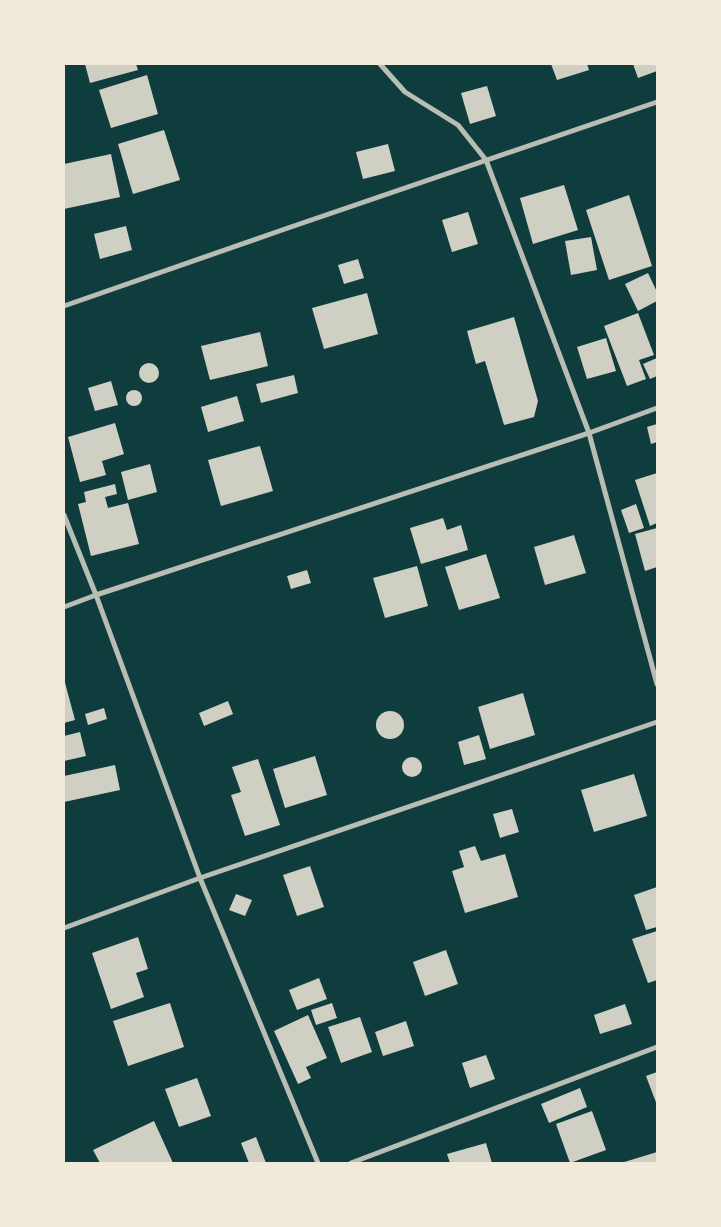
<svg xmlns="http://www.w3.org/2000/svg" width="721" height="1227" font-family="'Archivo Narrow',sans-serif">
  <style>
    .building { fill: #cfcfc3 }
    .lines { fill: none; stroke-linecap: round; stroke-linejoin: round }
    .minor { stroke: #b8beb3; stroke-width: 5 }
  </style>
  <rect width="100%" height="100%" fill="#0f3d3e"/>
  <g class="building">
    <path d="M85,64H136L138,70L90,83Z"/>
    <path d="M551,64H587L589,70L557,80Z"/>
    <path d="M633,64H657V71L638,78Z"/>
    <path d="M147,75L158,114L111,128L99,90Z"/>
    <path d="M487,86L496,116L470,124L461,93Z"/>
    <path d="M164,130L180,180L133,194L118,144Z"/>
    <path d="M388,144L395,171L363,179L356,152Z"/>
    <path d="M111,154L120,197L64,209V164Z"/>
    <path d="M564,185L578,230L533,244L520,198Z"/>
    <path d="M629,195L652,266L609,280L586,210Z"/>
    <path d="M468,212L478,244L452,252L442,220Z"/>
    <path d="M126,226L132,250L100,259L94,234Z"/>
    <path d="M591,237L597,270L571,275L565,241Z"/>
    <path d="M358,259L364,278L344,284L338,265Z"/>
    <path d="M648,273L657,292V301L638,311L625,284Z"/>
    <path d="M367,293L378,334L324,349L312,308Z"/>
    <path d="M638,313L654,355L639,360L646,379L627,386L604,326Z"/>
    <path d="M514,317L538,401L534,417L504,425L485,361L476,364L467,331Z"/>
    <path d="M260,332L268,366L210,380L201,346Z"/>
    <path d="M606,338L616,371L587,379L577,347Z"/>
    <path d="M657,358V376L650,379L643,364Z"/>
    <circle cx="149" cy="373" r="10"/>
    <path d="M294,375L298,393L261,403L256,384Z"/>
    <path d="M111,381L118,405L95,411L88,388Z"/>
    <circle cx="134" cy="398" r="8"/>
    <path d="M237,396L244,421L208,432L201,407Z"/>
    <path d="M115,423L124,454L102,461L106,475L80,482L68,437Z"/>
    <path d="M657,424V442L651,444L647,427Z"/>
    <path d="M260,446L273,491L221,506L208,460Z"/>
    <path d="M150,464L157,492L128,500L121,472Z"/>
    <path d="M657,473V523L650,526L635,480Z"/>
    <path d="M115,484L117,494L105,497L108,508L128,503L139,544L91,556L78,504L86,502L84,492Z"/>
    <path d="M636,504L644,528L629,533L621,510Z"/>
    <path d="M443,518L447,530L461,525L468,550L421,564L410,528Z"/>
    <path d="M657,528V567L645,571L635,534Z"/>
    <path d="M574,535L586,573L545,585L534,547Z"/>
    <path d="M486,554L500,598L459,610L445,567Z"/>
    <path d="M417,566L428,606L385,618L373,578Z"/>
    <path d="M307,570L311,583L291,589L287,576Z"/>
    <path d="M64,679L75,720L64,723Z"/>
    <path d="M523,693L535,735L490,749L478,707Z"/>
    <path d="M228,701L233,714L204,726L199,713Z"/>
    <path d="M104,708L107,719L88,725L85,714Z"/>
    <circle cx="390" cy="725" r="14"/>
    <path d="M80,732L86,756L64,761V736Z"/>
    <path d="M479,735L486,759L464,765L458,742Z"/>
    <path d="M315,756L327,795L285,808L273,769Z"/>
    <circle cx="412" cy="767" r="10"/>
    <path d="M258,759L280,825L245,836L231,795L241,792L232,767Z"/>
    <path d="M115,765L120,790L64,802V776Z"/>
    <path d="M634,774L647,816L594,832L581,790Z"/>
    <path d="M512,809L519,832L500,838L493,814Z"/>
    <path d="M475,846L481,861L505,854L518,897L465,913L452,871L464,867L459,851Z"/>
    <path d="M310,866L324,907L297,916L283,875Z"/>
    <path d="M657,887V927L646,930L634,895Z"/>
    <path d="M236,894L252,900L245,916L229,910Z"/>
    <path d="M657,931V980L648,983L632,939Z"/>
    <path d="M138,937L148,969L136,973L144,997L111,1009L92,953Z"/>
    <path d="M446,950L458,984L425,996L413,962Z"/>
    <path d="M319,978L327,999L297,1010L289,990Z"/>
    <path d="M170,1003L184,1047L128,1066L113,1021Z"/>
    <path d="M332,1003L337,1018L316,1025L311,1010Z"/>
    <path d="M625,1004L632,1024L600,1034L594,1015Z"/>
    <path d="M308,1015L327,1058L306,1067L311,1078L298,1084L274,1031Z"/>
    <path d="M360,1017L372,1052L341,1063L328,1027Z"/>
    <path d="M406,1021L414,1046L383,1056L375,1032Z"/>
    <path d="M486,1055L495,1079L470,1088L462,1063Z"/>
    <path d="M657,1072V1105L646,1076Z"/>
    <path d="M197,1078L211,1116L179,1127L165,1089Z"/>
    <path d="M580,1088L587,1107L549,1123L541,1104Z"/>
    <path d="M592,1111L606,1150L570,1163L556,1124Z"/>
    <path d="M154,1121L173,1163H100L93,1150Z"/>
    <path d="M256,1137L266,1163H249L241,1143Z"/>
    <path d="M486,1143L492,1163H450L447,1154Z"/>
    <path d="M657,1152V1163H621Z"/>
  </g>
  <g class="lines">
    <g class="minor">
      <path d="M380,64L405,92L458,125L486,160L589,433L657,684"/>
      <path d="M64,306L285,229L657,102"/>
      <path d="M64,515L96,595L200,878L318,1163"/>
      <path d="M64,607L96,595L589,433L657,408"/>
      <path d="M64,928L200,878L657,722"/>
      <path d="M351,1163L657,1047"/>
    </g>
  </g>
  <rect width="721" height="1227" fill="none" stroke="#f1e9da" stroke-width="130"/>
</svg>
